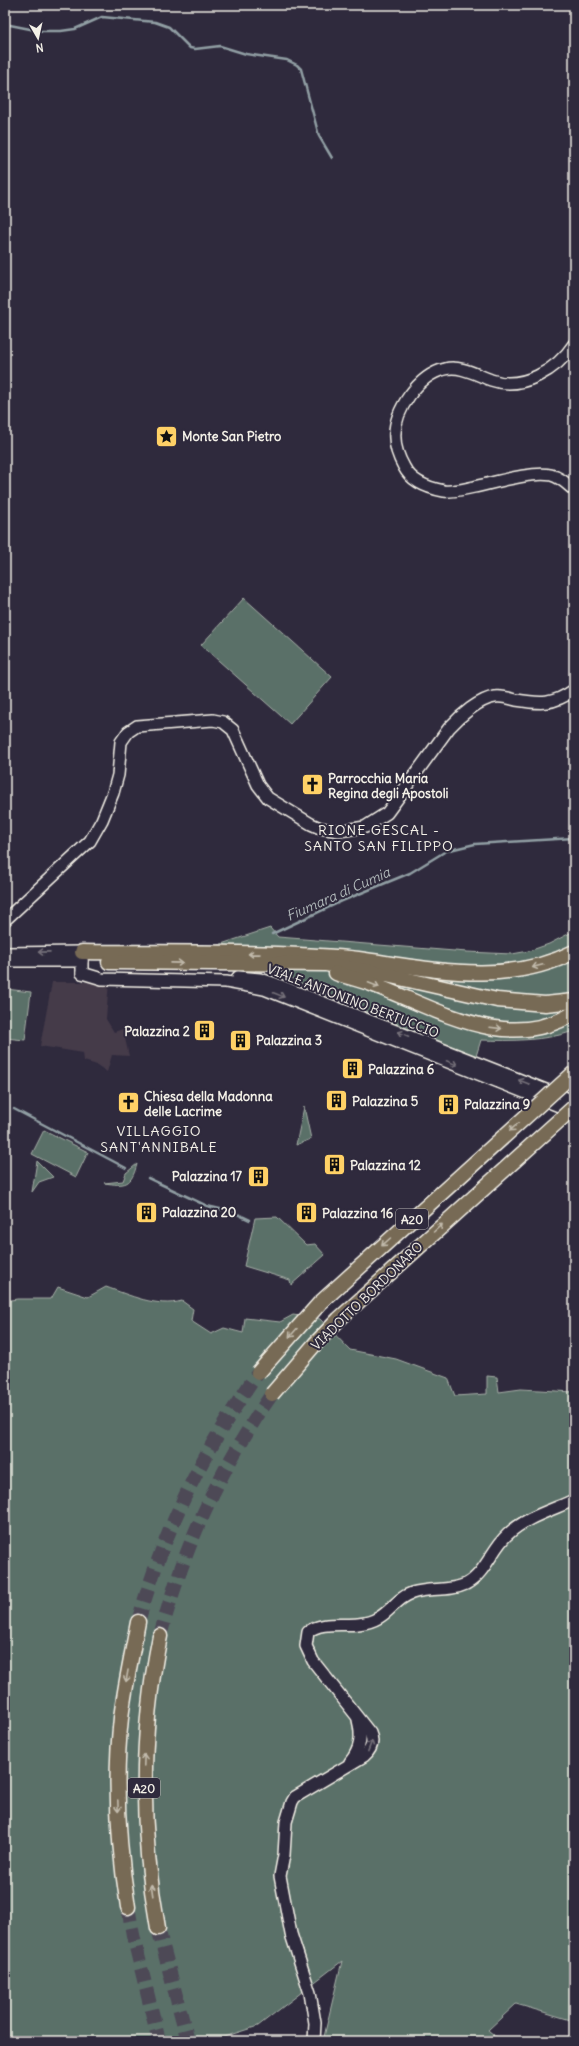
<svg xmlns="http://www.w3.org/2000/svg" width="579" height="2046" font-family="Delius,sans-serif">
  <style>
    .built { fill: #443a49 }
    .green { fill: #5a6f68; stroke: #a7b0a8 }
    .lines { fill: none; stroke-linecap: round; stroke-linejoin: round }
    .stream { stroke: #919fa4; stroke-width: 2.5 }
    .highway-tunnel { stroke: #4d4857; stroke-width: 14; stroke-dasharray: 14 7; stroke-linecap: butt }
    .secondary-casing { stroke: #f4f1e8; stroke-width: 14 }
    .highway-casing { stroke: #f4f1e8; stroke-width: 17 }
    .secondary { stroke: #2f2a3d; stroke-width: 11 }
    .highway { stroke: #776a54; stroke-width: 14 }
    .highway-bridge-casing { stroke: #f4f1e8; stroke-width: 17; stroke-linecap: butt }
    .highway-bridge { stroke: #776a54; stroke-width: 14 }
    .oneway { stroke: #747079 }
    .oneway2 { stroke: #c2bbad }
    .labels { text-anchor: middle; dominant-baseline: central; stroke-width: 4; stroke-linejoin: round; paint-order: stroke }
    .shield { fill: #2f2a3d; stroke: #b9b5b5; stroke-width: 1 }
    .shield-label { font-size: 12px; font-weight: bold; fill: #f4f1e8 }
    .poi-label { font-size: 13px; font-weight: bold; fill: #f4f1e8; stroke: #2f2a3d; text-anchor: start }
    .street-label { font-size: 13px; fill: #f4f1e8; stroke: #2f2a3d }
    .neighbourhood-label { font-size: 14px; letter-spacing: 1px; fill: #f4f1e8; stroke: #2f2a3d }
    .water-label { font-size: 14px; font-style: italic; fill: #b2babb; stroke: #2f2a3d }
  </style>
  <rect width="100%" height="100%" fill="#2f2a3d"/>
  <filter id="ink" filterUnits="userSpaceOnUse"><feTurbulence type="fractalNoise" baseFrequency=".025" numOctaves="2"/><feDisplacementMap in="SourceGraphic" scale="8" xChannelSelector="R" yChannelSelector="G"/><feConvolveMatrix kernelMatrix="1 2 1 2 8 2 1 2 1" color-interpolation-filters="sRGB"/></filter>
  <g filter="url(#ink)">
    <path class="built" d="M52,982H109L106,1019L114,1032L123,1029L129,1056L112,1055L107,1072L97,1065L84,1061L83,1053L40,1046Z"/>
    <g class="green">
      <path d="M244,598L332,677L290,724L201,645Z"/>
      <path d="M270,928L278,937L467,952L512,954L529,951L549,944L574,931V1031C544,1041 512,1041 481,1040L476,1056L316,991L275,969L209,948Z"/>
      <path d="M6,989L31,992L25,1040L5,1038Z"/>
      <path d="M304,1107L311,1139L296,1145Z"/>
      <path d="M44,1130L88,1152L76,1177L32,1154Z"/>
      <path d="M37,1161L53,1177L39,1182L32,1192Z"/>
      <path d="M137,1164C131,1186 126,1186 104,1183L123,1181L126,1173Z"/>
      <path d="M277,1217L306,1245L315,1244L325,1255L291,1285L290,1280L244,1266L255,1218Z"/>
      <path d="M58,1287L88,1297L106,1287C129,1295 157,1308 182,1301L193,1309L191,1321L211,1334L224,1328L243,1333L245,1318L280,1322L293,1315L320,1319L350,1350L396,1359L448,1378L455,1396L487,1394V1376L497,1377L499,1392L521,1389L574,1392V2021L516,2004L488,2030L501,2041H323L342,1961L258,2026L211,2041H5V1301L17,1299H51Z"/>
    </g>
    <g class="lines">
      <g class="stream">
        <path d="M5,24L40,31H61L75,29L102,17L155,22L169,27L190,48L195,49L220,46L246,54L287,60L297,65L301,69L319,136L332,158"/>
        <path d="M272,934L342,901L410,873L446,851L475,844L574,838"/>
        <path d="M14,1109L126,1168"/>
        <path d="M148,1178L207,1206L233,1212L250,1220"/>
      </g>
      <g class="highway-tunnel">
        <path d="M138,1622C165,1528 202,1452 258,1373"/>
        <path d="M160,1636C185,1544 218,1472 272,1394"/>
        <path d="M128,1907L133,1935L159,2041"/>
        <path d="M158,1928L188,2041"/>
      </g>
      <defs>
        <g id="secondary">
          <path d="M574,344C557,370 522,391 491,380C477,375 460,365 445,369C418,375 393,412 395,438C395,448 399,458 404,467C411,481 428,488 444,491C454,492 464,489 474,487C493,483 533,471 551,475C560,477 567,484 574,490"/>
          <path d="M5,920L90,841L102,820L113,793L118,775L121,742L128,732L137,726L213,720L223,722L233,730L258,785L268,798L311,824L320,828L339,831L365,827L387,813L449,728C460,716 479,699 495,697C502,696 509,698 516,700C541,704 553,705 574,690"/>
          <path d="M5,953L82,952V973"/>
          <path d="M5,961H82"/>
          <path d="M82,973L102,979L226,982L264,989L574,1112"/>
          <path d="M238,977L260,979L276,984L574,1101"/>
          <path d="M350,1762C361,1749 362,1736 358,1720"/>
          <path d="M314,2041L315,2023L310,1993L291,1934L280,1876L284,1855L286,1822L292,1802L295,1797L364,1756C372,1749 374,1742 370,1733L313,1661L306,1646L308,1632C321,1621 343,1626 358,1624C389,1621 391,1600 412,1593C430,1587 449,1592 466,1584C485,1574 492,1549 507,1535C524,1518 552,1510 574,1500"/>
        </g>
        <g id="highway">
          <path d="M82,952C155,953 228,951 300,955C319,956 339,956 358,959C431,969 505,987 574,952"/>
          <path d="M109,962L326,964L382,974L497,1000L545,1004L574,1001"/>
          <path d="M336,973C348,977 361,980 374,985C437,1009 508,1054 574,1013"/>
          <path d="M128,1907C118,1844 114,1781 121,1718C125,1686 132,1654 138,1622"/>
          <path d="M158,1928C140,1830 140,1733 160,1636"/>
        </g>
      </defs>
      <use href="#secondary" class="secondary-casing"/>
      <use href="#highway" class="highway-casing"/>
      <use href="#secondary" class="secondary"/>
      <use href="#highway" class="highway"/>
      <defs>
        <g id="highway-bridge">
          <path d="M258,1373L320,1303L574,1073"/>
          <path d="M272,1394L315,1344L339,1319L574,1107"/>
        </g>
      </defs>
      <use href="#highway-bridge" class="highway-bridge-casing"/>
      <use href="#highway-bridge" class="highway-bridge"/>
    </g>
    <defs><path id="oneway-shaft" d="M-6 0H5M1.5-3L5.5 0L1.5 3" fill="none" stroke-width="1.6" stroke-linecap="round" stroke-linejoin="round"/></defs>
    <g class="oneway">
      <use href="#oneway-shaft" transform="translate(44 952) rotate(179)"/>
      <use href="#oneway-shaft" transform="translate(279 995) rotate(22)"/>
      <use href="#oneway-shaft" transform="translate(403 1034) rotate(-158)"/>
      <use href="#oneway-shaft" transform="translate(452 1063) rotate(22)"/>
      <use href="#oneway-shaft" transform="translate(524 1082) rotate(-159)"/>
      <use href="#oneway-shaft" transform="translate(370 1746) rotate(-69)"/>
    </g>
    <g class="oneway2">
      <use href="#oneway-shaft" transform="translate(254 954) rotate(-179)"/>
      <use href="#oneway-shaft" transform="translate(177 963) rotate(1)"/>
      <use href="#oneway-shaft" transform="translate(538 966) rotate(165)"/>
      <use href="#oneway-shaft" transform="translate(374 985) rotate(21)"/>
      <use href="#oneway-shaft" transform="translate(496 1028) rotate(7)"/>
      <use href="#oneway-shaft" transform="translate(514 1127) rotate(138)"/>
      <use href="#oneway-shaft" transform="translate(438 1228) rotate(-42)"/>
      <use href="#oneway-shaft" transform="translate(386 1242) rotate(138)"/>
      <use href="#oneway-shaft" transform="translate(293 1333) rotate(132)"/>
      <use href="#oneway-shaft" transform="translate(127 1676) rotate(100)"/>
      <use href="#oneway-shaft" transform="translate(144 1760) rotate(-88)"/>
      <use href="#oneway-shaft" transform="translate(118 1806) rotate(88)"/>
      <use href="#oneway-shaft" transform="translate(152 1890) rotate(-98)"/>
    </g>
  </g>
  <defs>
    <symbol id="sight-square" viewBox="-11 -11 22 22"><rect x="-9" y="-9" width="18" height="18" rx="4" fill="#ffd166" stroke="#2f2a3d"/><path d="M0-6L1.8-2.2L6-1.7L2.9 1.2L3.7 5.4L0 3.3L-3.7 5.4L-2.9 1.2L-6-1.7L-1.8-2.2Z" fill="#111"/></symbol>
    <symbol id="church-square" viewBox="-11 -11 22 22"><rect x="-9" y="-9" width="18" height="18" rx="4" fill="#ffd166" stroke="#2f2a3d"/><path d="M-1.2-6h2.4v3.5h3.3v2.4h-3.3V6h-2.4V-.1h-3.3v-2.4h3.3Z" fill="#111"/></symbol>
    <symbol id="building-square" viewBox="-11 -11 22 22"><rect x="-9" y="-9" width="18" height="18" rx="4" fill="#ffd166" stroke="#2f2a3d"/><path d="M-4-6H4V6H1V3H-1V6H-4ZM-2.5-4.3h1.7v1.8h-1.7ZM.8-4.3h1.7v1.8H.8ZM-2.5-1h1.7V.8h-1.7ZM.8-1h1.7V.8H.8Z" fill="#111"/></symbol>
  </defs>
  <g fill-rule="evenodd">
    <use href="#sight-square" x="154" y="424" width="25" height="25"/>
    <use href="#church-square" x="300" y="772" width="25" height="25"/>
    <use href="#building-square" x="192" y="1018" width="25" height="25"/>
    <use href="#building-square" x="228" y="1028" width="25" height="25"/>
    <use href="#building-square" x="340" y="1056" width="25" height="25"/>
    <use href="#building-square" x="324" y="1088" width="25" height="25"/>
    <use href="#church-square" x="116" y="1090" width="25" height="25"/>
    <use href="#building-square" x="436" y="1092" width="25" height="25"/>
    <use href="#building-square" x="322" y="1152" width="25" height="25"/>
    <use href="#building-square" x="246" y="1164" width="25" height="25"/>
    <use href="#building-square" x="134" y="1200" width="25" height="25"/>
    <use href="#building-square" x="294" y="1200" width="25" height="25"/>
  </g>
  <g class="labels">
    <g class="shield">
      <rect x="396" y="1209" width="32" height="20" rx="3"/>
      <rect x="128" y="1778" width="32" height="20" rx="3"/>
    </g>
    <g class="shield-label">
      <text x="412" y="1219">A20</text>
      <text x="144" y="1788">A20</text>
    </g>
    <g class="poi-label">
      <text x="182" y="436">Monte San Pietro</text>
      <text x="328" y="778">Parrocchia Maria<tspan x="328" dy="15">Regina degli Apostoli</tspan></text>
      <text x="190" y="1031" text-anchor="end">Palazzina 2</text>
      <text x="256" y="1040">Palazzina 3</text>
      <text x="368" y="1069">Palazzina 6</text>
      <text x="144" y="1096">Chiesa della Madonna<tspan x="144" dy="15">delle Lacrime</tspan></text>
      <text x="352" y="1101">Palazzina 5</text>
      <text x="464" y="1104">Palazzina 9</text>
      <text x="350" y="1165">Palazzina 12</text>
      <text x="242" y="1176" text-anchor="end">Palazzina 17</text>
      <text x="162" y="1212">Palazzina 20</text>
      <text x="322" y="1213">Palazzina 16</text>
    </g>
    <g class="street-label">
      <text transform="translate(353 1001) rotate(21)">VIALE ANTONINO BERTUCCIO</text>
      <text transform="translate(367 1296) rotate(-44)">VIADOTTO BORDONARO</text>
    </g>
    <g class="neighbourhood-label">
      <text x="379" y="830">RIONE GESCAL -<tspan x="379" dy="16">SANTO SAN FILIPPO</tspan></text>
      <text x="159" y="1131">VILLAGGIO<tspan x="159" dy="16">SANT'ANNIBALE</tspan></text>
    </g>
    <g class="water-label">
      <text transform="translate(338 894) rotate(-24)">Fiumara di Cumia</text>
    </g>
  </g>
  <rect width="579" height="2046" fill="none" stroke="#2f2a3d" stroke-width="20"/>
  <rect x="10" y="10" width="559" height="2026" fill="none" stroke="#f4f1e8" stroke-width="1.5" filter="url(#ink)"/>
  <g transform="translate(38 38) rotate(171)" stroke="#2f2a3d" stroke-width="3" paint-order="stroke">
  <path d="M0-3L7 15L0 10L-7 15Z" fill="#f4f1e8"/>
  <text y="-6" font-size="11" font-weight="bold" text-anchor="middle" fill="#f4f1e8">N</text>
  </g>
</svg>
